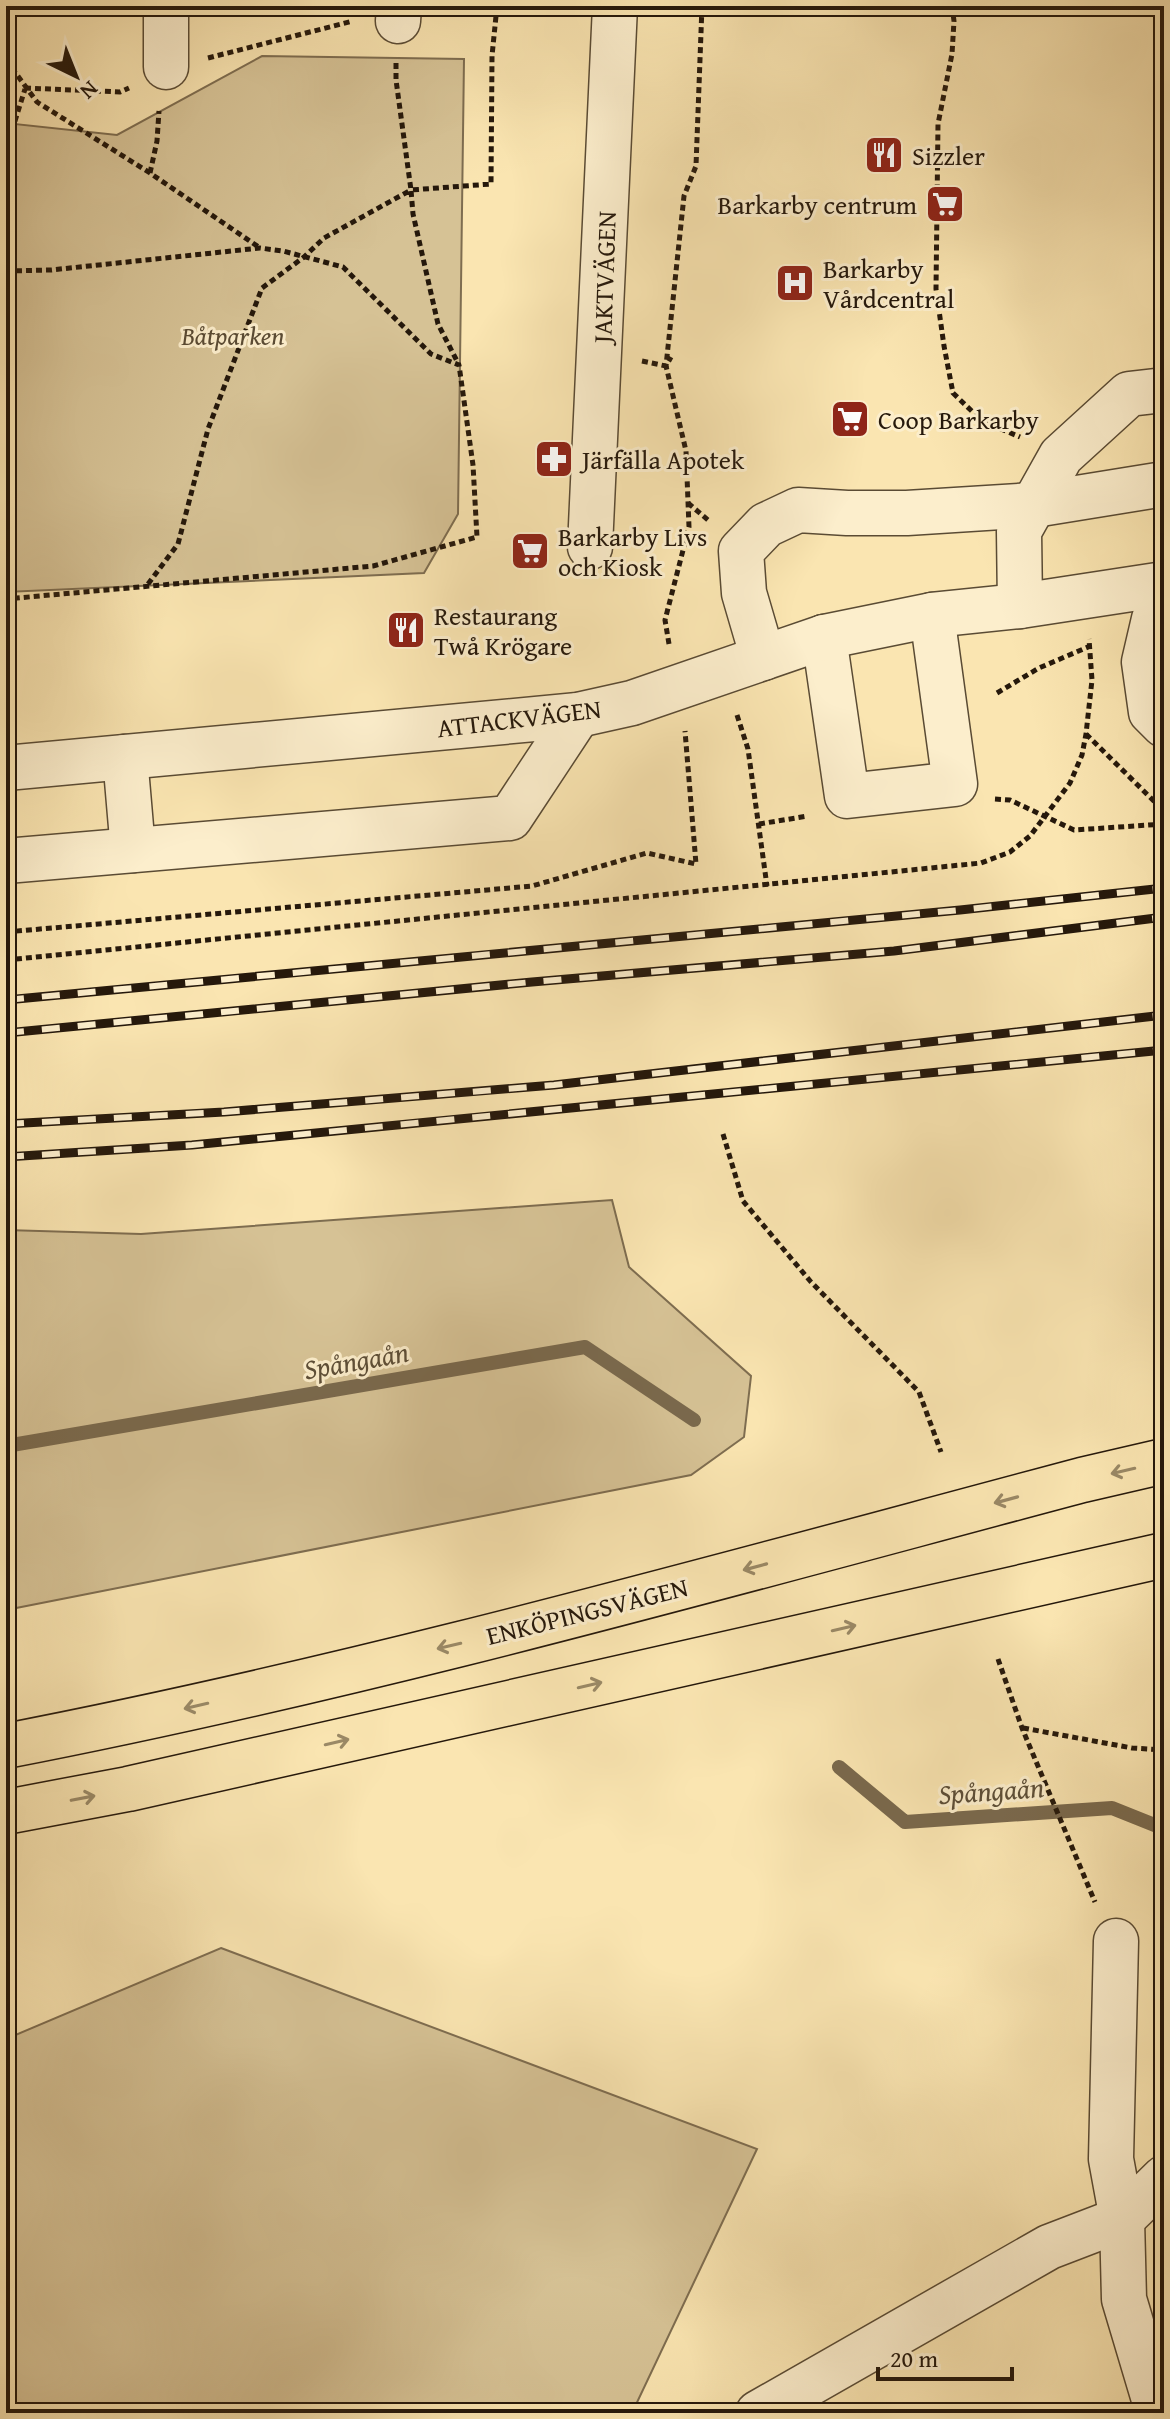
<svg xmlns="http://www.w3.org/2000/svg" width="1170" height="2419" font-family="'Gentium Book Plus',serif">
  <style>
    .green { fill: #d6c295; stroke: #7e6d50; stroke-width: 2 }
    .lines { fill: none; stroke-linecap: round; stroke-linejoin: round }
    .stream { stroke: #7a694d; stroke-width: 14 }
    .minor-casing { stroke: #5a4b34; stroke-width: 47 }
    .highway-casing { stroke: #25180b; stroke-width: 47 }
    .path { stroke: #25180b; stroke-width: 5; stroke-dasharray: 6 4; stroke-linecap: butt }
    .minor { stroke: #fceecc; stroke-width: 44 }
    .highway { stroke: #fae5b1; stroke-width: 44 }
    .rail-casing { stroke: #25180b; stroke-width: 9 }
    .rail { stroke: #fceecc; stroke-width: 6; stroke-dasharray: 18; stroke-linecap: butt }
    .oneway { stroke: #9a8966 }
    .labels { text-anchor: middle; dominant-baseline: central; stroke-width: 6; stroke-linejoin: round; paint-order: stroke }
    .poi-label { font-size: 26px; fill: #25180b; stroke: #fceecc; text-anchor: start }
    .street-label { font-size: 26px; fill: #25180b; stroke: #fceecc }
    .park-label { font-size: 26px; font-style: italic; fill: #5a4b34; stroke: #fceecc }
    .water-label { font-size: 28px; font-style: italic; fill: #5d4e37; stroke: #fceecc }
  </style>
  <rect width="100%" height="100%" fill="#fae5b1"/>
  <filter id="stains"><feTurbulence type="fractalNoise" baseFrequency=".0025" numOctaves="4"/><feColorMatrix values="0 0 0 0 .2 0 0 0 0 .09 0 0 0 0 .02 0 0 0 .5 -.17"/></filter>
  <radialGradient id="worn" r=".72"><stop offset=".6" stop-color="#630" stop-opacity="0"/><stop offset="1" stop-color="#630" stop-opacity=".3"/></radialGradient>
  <g class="green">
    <path d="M262,56L464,59L458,514L424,573L6,592V123L117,135Z"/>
    <path d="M612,1200L629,1267L751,1376L744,1437L691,1475L6,1610V1230L141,1234Z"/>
    <path d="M221,1948L757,2149L632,2413H6V2039Z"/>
  </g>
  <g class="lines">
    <g class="stream">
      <path d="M6,1446L585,1347L694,1420"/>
      <path d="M839,1767L905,1822L1112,1808L1162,1828"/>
    </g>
    <defs>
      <g id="minor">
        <path d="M166,6V67"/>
        <path d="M398,21L399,6"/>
        <path d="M590,547L615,6"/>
        <path d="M1020,606L1019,531L1061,456L1129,394L1164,390"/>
        <path d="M1164,611L1154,619L1144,662L1151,712L1164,725"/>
        <path d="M824,637L847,796L955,784L932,615"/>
        <path d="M763,658L744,593L741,551L766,525L798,510L847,513H907L1034,505L1164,484"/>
        <path d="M125,757L133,850"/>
        <path d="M6,768L578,715L632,703L824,637L932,615L1020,606L1164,584"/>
        <path d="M6,861L510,818L578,715"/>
        <path d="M1116,1941L1111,2159L1122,2219L1124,2299L1158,2413"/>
        <path d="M758,2413L1049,2247L1122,2219L1164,2178"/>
      </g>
      <g id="highway">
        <path d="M6,1746C368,1676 725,1575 1082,1480L1164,1461"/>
        <path d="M6,1812L128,1789L1164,1555"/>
      </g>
    </defs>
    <use href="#minor" class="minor-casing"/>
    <use href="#highway" class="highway-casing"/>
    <g class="path">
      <path d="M952,6L954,21L952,54L938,124L936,289L944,346L953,393L982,421L1020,437"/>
      <path d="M208,58L353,21"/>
      <path d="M6,60L37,102L150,173L260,248"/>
      <path d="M396,63V80L411,190L491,184L492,56L497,6"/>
      <path d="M25,88L120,92L129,88"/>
      <path d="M6,150L25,89"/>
      <path d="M150,173L157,141L159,111"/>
      <path d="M6,271L51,270L260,248L283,251L343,267L431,354L459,365L473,465L477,537L373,566L6,599"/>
      <path d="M642,361L666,366L671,357"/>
      <path d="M688,503L708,520"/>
      <path d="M148,584L178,544L208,429L262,288L304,257L324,238L411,190L413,214L438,324L459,365"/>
      <path d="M669,644L665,620L689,527L686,451L666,366L684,196L696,166L702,6"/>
      <path d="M997,693L1039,668L1088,647"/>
      <path d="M737,715L748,749L767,886"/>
      <path d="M1086,734L1164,811"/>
      <path d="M995,799L1010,800L1074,830L1164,824"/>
      <path d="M759,824L808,816"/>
      <path d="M6,932L532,886L647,853L696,864L685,731"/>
      <path d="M6,960L981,863L1010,852L1030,836L1070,783L1082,755L1086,734L1092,680L1089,639"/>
      <path d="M723,1134L743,1201L811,1282L919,1392L941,1452"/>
      <path d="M998,1659L1022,1728L1095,1902"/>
      <path d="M1023,1728L1132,1748L1164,1750"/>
    </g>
    <use href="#minor" class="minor"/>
    <use href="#highway" class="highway"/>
    <defs>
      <g id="rail">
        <path d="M6,1000L960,910L1164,888"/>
        <path d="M6,1033L532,982L894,951L1164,917"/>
        <path d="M6,1124L224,1112L554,1085L1164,1015"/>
        <path d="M6,1157L192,1145L1164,1050"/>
      </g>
    </defs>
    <use href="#rail" class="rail-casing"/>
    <use href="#rail" class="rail"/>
  </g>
  <defs><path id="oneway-shaft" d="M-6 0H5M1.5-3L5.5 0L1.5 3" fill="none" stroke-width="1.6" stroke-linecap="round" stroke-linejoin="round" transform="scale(2)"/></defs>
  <g class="oneway">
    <use href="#oneway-shaft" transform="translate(1123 1471) rotate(167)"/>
    <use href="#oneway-shaft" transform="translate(1006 1500) rotate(165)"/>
    <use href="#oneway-shaft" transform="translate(755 1567) rotate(165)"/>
    <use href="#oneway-shaft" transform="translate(844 1628) rotate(-13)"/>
    <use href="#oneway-shaft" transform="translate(449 1646) rotate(167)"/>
    <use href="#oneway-shaft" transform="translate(590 1685) rotate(-13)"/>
    <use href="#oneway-shaft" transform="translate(196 1706) rotate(167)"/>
    <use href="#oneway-shaft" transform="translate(337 1742) rotate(-13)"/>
    <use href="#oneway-shaft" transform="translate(83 1798) rotate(-11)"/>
  </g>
  <defs>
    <symbol id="restaurant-square" viewBox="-11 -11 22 22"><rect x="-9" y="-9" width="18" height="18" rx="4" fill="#8f2418" stroke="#fceecc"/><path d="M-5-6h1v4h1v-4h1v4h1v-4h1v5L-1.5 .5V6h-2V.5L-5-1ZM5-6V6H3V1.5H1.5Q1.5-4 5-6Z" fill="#fff"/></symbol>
    <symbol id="supermarket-square" viewBox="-11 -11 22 22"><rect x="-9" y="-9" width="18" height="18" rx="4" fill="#8f2418" stroke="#fceecc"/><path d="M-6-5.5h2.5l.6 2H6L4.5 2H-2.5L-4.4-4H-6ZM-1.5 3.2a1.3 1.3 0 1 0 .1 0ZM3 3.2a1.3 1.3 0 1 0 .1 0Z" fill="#fff"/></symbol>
    <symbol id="hospital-square" viewBox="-11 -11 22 22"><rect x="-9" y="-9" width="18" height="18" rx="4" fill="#8f2418" stroke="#fceecc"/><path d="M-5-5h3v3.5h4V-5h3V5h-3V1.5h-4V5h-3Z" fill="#fff"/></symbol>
    <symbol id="pharmacy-square" viewBox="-11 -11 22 22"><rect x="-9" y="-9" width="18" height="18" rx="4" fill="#8f2418" stroke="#fceecc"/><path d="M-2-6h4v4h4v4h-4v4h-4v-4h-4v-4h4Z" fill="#fff"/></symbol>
  </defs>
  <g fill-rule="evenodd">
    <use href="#restaurant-square" x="862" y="133" width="44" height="44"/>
    <use href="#supermarket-square" x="923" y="182" width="44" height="44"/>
    <use href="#hospital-square" x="773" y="261" width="44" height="44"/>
    <use href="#supermarket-square" x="828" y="397" width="44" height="44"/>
    <use href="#pharmacy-square" x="532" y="437" width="44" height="44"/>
    <use href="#supermarket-square" x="508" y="529" width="44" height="44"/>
    <use href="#restaurant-square" x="384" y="608" width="44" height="44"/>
  </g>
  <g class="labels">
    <g class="poi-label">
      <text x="912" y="155">Sizzler</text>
      <text x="917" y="204" text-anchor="end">Barkarby centrum</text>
      <text x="823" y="268">Barkarby<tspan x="823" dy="30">Vårdcentral</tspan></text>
      <text x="878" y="419">Coop Barkarby</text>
      <text x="582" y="459">Järfälla Apotek</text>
      <text x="558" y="536">Barkarby Livs<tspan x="558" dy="30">och Kiosk</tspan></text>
      <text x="434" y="615">Restaurang<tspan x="434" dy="30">Twå Krögare</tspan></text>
    </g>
    <g class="street-label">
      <text transform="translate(604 277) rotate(-88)">JAKTVÄGEN</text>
      <text transform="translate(519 718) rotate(-7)">ATTACKVÄGEN</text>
      <text transform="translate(587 1611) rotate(-14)">ENKÖPINGSVÄGEN</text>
    </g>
    <g class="park-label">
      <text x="233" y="335">Båtparken</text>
    </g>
    <g class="water-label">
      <text transform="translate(356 1360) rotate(-10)">Spångaån</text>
      <text transform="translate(991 1790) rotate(-4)">Spångaån</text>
    </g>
  </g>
  <rect width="1170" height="2419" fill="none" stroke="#fae5b1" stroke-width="32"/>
  <rect x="8" y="8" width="1154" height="2403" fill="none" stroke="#25180b" stroke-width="4"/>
  <rect x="16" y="16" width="1138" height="2387" fill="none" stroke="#25180b" stroke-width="2"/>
  <g transform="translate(76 76) rotate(137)" stroke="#fceecc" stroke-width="6" paint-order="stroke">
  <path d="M0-6L14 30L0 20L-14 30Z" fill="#25180b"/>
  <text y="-12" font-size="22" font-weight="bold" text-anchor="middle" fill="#25180b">N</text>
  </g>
  <path d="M878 2367v12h134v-12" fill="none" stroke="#25180b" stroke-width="4"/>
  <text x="890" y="2367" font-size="24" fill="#25180b" stroke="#fceecc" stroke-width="6" paint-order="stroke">20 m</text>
  <rect width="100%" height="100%" filter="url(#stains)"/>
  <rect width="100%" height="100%" fill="url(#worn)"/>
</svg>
